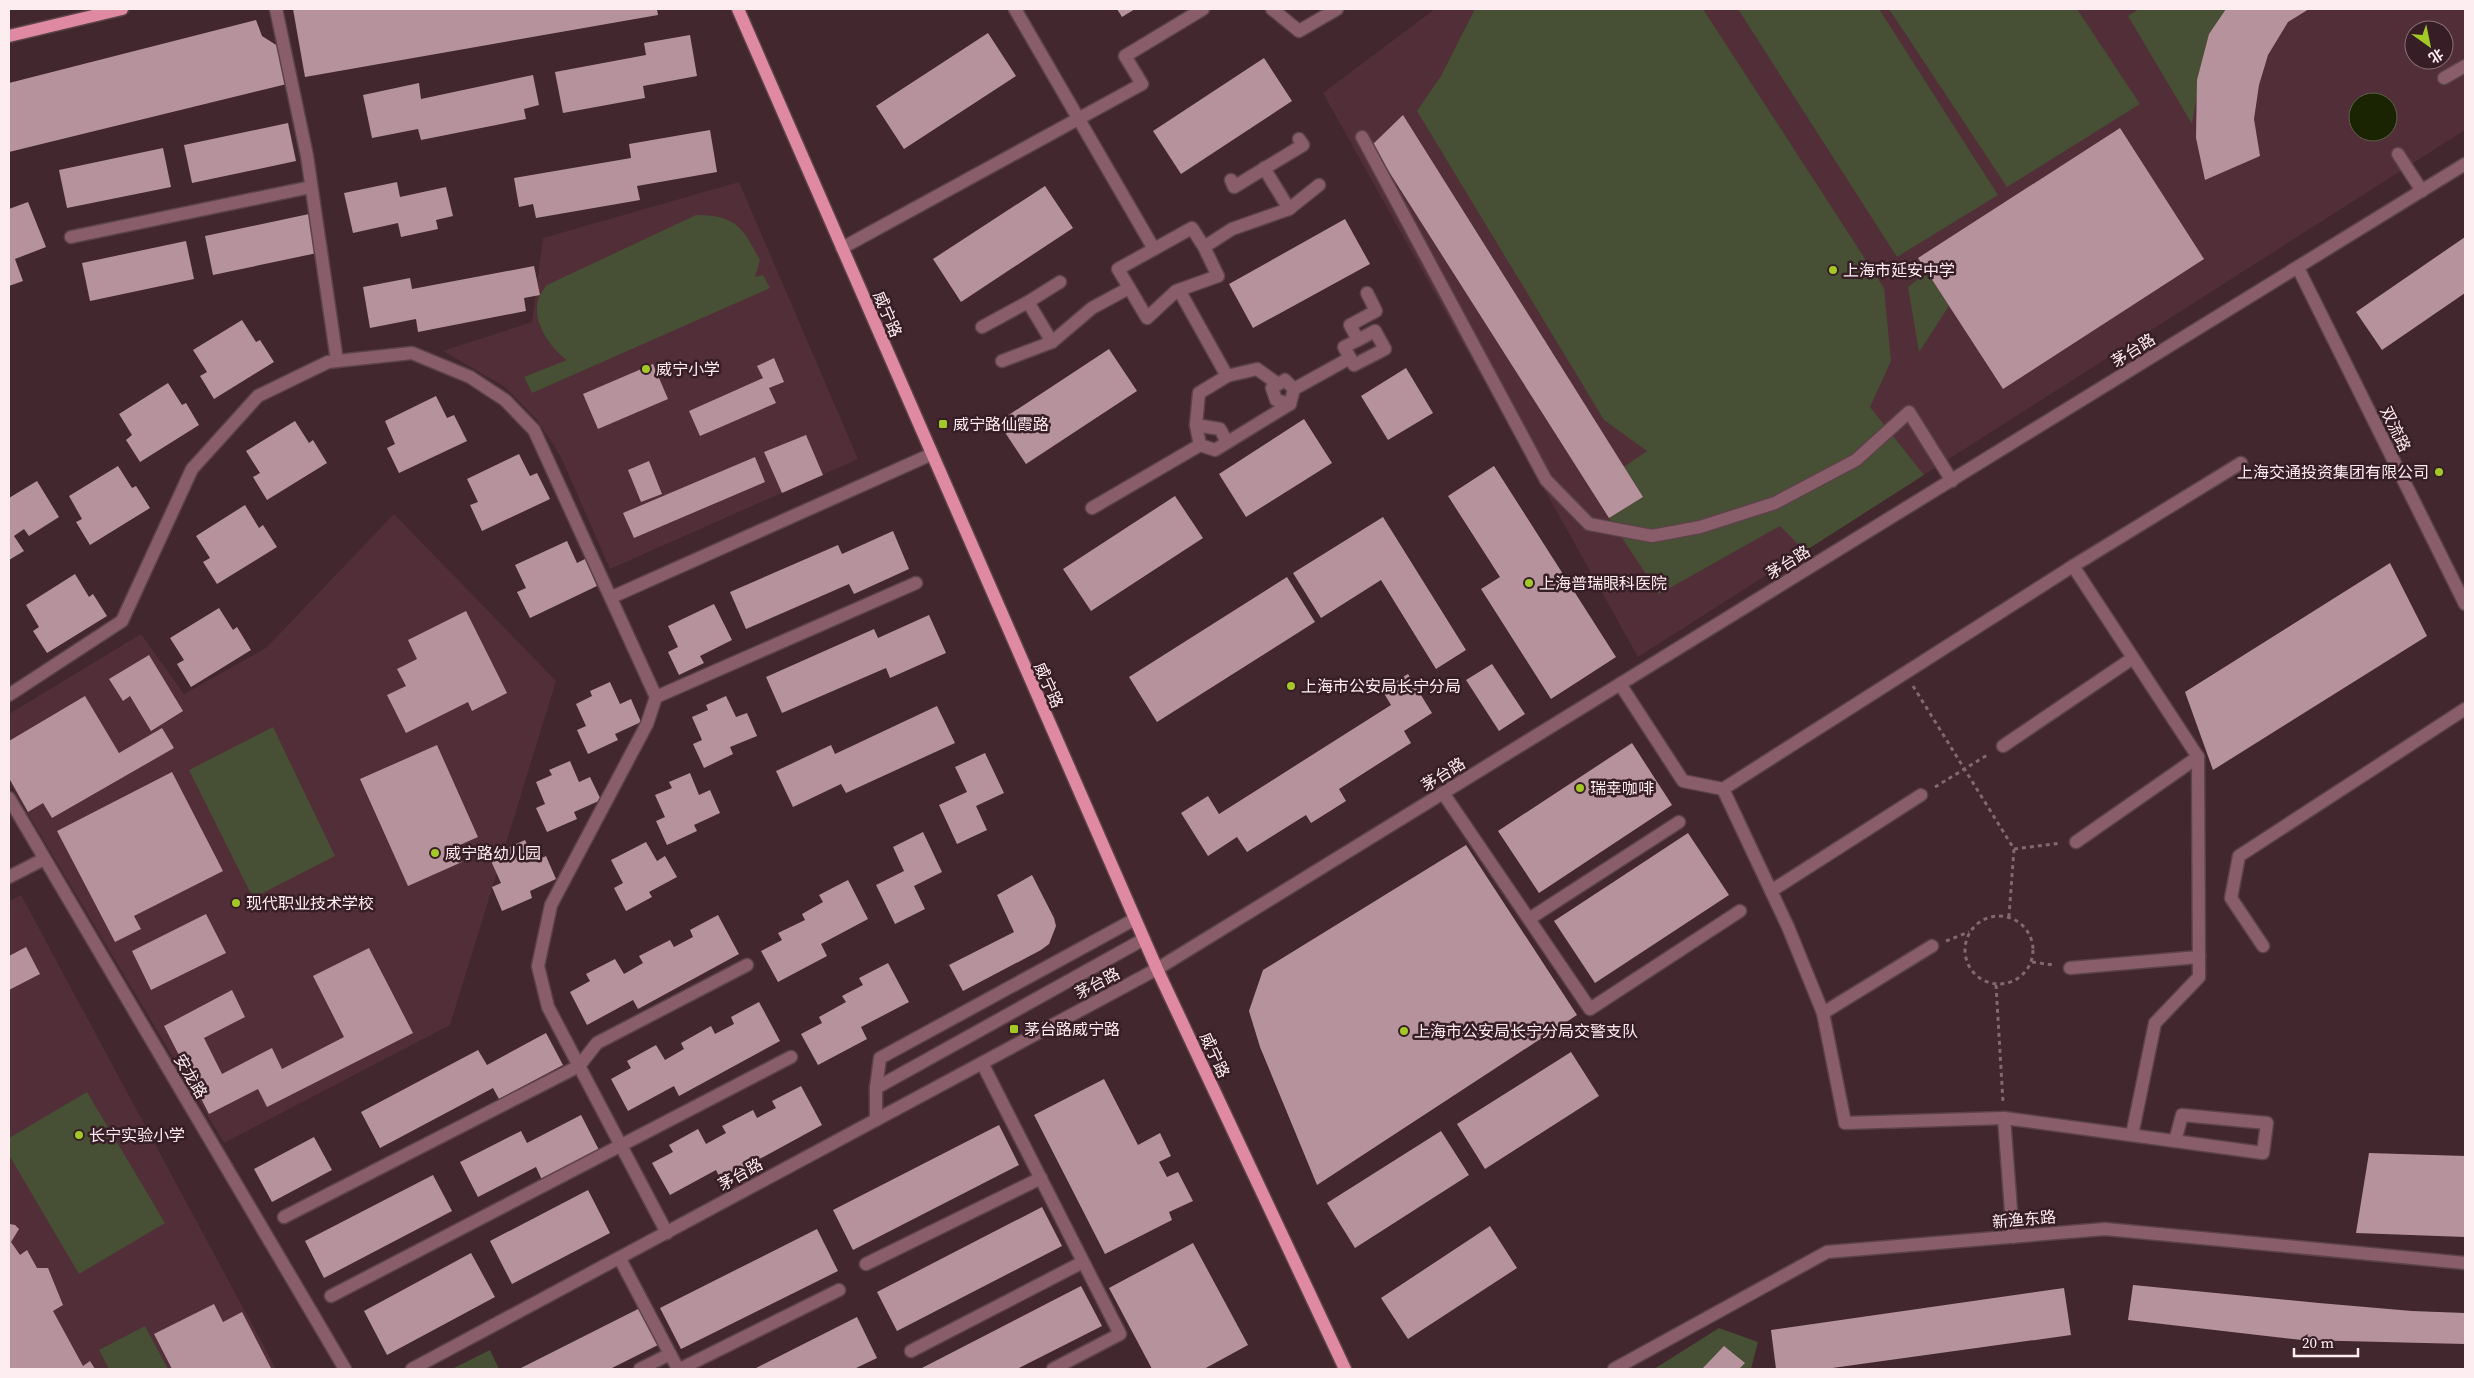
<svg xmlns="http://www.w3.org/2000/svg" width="2474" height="1378" font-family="'Source Serif 4','Noto Sans SC',serif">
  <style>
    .built { fill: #512e38; fill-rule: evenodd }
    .green { fill: #474f34 }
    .water { fill: #1a2302; stroke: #5e604a }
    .building { fill: #b6939c }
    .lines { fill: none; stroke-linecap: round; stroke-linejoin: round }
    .minor-casing { stroke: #5c4349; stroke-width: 15 }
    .major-casing { stroke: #5c4349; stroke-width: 15 }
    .path { stroke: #81696f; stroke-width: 3; stroke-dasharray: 4 4; stroke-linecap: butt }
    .minor { stroke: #895e6a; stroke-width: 12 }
    .major { stroke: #e089a3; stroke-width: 12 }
    .poi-dot { fill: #a3c926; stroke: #371d25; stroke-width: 2 }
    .labels { text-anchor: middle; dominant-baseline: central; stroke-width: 5; stroke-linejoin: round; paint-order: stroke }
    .poi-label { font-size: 16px; fill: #fdedf1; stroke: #371d25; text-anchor: start }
    .street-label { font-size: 16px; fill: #fdedf1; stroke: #371d25 }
  </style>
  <rect width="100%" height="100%" fill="#42272e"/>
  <g class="built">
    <path d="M1435,9H2465V130L1638,657L1323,93ZM2414,30H2444V60H2414Z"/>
    <path d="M739,182L858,459L610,569L560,455L537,420L505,387L443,351L532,322L543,238Z"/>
    <path d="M394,514L556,681L450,1025L224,1143L9,782V714L141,634L184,694L266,648Z"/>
    <path d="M21,895L276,1369H9V901Z"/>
  </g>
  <g class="green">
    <path d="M1475,9H1703L1884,288L1891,361L1870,407L1924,475L1805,551L1780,526L1659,594L1609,518L1643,497L1624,467L1647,451L1604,420L1417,111L1441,76Z"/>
    <path d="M1738,9H1879L1998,195L1897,257Z"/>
    <path d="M1889,9H2077L2140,104L2007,187Z"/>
    <path d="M2139,9H2229L2205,50L2192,124L2128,16Z"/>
    <path d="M696,215C736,215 743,228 760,260L755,277L763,275L770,288L532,393L524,377L567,360C551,349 530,320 539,298C540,294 544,289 547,285Z"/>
    <path d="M1927,272L1949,306L1919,352L1908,287Z"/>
    <path d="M273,727L335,856L253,898L189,770Z"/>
    <path d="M87,1092L165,1223L79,1274L9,1155V1138Z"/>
    <path d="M145,1326L168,1369H109L99,1350Z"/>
    <path d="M1719,1328L1758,1342L1751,1369H1654Z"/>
    <path d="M490,1350L499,1369H452Z"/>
  </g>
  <circle class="water" cx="2373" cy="117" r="24"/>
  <g class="building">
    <path d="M293,9H657L658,15L305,77Z"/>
    <path d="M1117,9H1135L1122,17Z"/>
    <path d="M2226,9H2309L2288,22L2268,55L2259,85L2254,119L2260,156L2205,180L2196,138L2197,80L2209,34Z"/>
    <path d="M256,20L262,36L281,48L287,84L9,152V83Z"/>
    <path d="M988,33L1016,76L904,149L876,106Z"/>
    <path d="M690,35L697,76L643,86L645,98L563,113L555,72L646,55L644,43Z"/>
    <path d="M1264,58L1292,101L1181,174L1153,131Z"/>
    <path d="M533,75L539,105L524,109L526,119L421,140L418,129L372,138L363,95L419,83L421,99Z"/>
    <path d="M1403,115L1643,497L1609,518L1372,145Z"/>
    <path d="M288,123L296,161L192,183L184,145Z"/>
    <path d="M2120,128L2204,259L2003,389L1918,258Z"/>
    <path d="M710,130L717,172L637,186L640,200L536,218L533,204L519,207L514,178L631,158L629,144Z"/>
    <path d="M163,148L171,187L67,208L59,170Z"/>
    <path d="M397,182L400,197L446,187L453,216L436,220L438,229L401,237L398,223L353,233L344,193Z"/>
    <path d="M1045,186L1073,228L961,302L933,259Z"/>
    <path d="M28,202L46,247L15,259L23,281L9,286V209Z"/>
    <path d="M309,214L317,253L213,275L205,236Z"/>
    <path d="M1345,219L1370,264L1253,328L1229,284Z"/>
    <path d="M2465,237V293L2382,350L2356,312Z"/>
    <path d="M186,241L194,279L90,301L82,263Z"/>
    <path d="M534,266L540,295L524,298L526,311L418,332L416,319L370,328L363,287L410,278L412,289Z"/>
    <path d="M242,320L256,342L260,340L274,362L214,399L200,376L207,372L193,350Z"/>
    <path d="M1109,349L1137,391L1026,464L998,422Z"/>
    <path d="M774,358L784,382L769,388L776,403L700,436L689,411L763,378L757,366Z"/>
    <path d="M653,364L668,399L598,429L583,394Z"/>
    <path d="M1406,368L1433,413L1388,440L1361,396Z"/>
    <path d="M168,383L182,405L186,403L199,425L140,462L126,440L132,435L119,414Z"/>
    <path d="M436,396L447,418L454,415L467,441L399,473L387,448L395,444L385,421Z"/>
    <path d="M1304,419L1332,463L1246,517L1219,474Z"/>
    <path d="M295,421L309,443L313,440L327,463L267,500L253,477L260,473L246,451Z"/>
    <path d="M806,435L823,475L782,493L764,452Z"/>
    <path d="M519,454L530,476L537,473L550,499L482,531L470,505L478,502L467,479Z"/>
    <path d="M755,457L765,482L634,538L623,513Z"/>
    <path d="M649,461L662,494L641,502L628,470Z"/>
    <path d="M118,466L132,488L136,486L150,508L90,545L76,522L82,519L69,496Z"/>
    <path d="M1494,466L1616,657L1551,699L1481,589L1500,577L1448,496Z"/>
    <path d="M37,481L59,517L29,536L24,529L14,536L24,551L9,560V498Z"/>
    <path d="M1175,496L1203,538L1091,611L1063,569Z"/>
    <path d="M245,505L259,528L263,525L277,547L217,584L203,562L210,558L196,536Z"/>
    <path d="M1383,517L1466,650L1436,669L1381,580L1321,618L1293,573Z"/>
    <path d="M893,531L909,569L854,594L849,584L746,629L730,592L838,545L842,554Z"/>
    <path d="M567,541L577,563L585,559L597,586L530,618L517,592L526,588L515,565Z"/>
    <path d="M2390,563L2427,636L2213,770L2185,692Z"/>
    <path d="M75,574L89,597L93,594L107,616L47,653L33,631L39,627L26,605Z"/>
    <path d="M1287,577L1315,622L1157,722L1129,677Z"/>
    <path d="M714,604L732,640L700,656L704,663L679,675L668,652L678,647L668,626Z"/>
    <path d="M219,608L233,630L237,627L251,650L191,687L177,664L184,660L170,638Z"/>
    <path d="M466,611L507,693L472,711L468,702L406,733L387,695L406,686L397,669L417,659L408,640Z"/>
    <path d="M929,615L946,653L890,678L886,668L782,713L766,677L874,629L878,638Z"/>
    <path d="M149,655L183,711L151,731L130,696L123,701L109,679Z"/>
    <path d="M1492,664L1525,714L1499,731L1466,680Z"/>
    <path d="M1408,674L1432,713L1404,731L1411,743L1339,789L1346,801L1311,823L1306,815L1247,852L1237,837L1208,856L1181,813L1208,796L1219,814L1391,705L1382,690Z"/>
    <path d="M610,682L620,704L631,699L641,722L615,734L618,740L588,754L577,730L586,726L576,704L592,696L590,691Z"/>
    <path d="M85,696L119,753L162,728L174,748L52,818L43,803L28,812L9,778V741Z"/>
    <path d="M726,696L736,717L747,713L757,736L730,747L733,754L704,768L693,744L702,740L692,717L708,710L706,705Z"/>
    <path d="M937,706L955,743L846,793L841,784L793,807L776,771L831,745L835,754Z"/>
    <path d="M1632,743L1672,805L1539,893L1498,831Z"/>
    <path d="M437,745L478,837L455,847L462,862L408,886L360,779Z"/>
    <path d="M985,753L1004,793L976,806L987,830L957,844L939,805L967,792L955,767Z"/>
    <path d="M570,761L579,782L590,777L601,800L574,812L577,819L547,832L536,808L545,804L536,782L552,775L549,770Z"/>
    <path d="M172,772L223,871L134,916L141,929L115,942L57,831Z"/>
    <path d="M690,773L699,795L710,790L720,813L694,825L697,831L667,845L656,821L665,817L655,795L672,788L669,782Z"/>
    <path d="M923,832L942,872L914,886L925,909L895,924L876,885L904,871L893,847Z"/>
    <path d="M1688,833L1729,895L1595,983L1554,921Z"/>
    <path d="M525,840L535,861L546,856L556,879L530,891L532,898L502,911L492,887L501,883L491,861L507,854L505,849Z"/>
    <path d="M646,842L657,861L665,856L677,877L649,892L652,897L626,911L614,888L623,883L611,860Z"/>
    <path d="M1466,845L1577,1015L1317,1185L1260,1047L1249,1011L1263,970Z"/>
    <path d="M1032,875L1054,918L1056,926L1049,944L1041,950L963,991L949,965L1014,932L997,895Z"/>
    <path d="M848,880L868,919L821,944L827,956L778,982L761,951L782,940L778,933L805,920L802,914L823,902L819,895Z"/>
    <path d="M206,914L226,953L151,990L132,951Z"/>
    <path d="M718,915L739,954L638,1009L633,1000L587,1025L570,992L590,981L586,974L615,959L624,974L643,963L639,956L670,940L674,947L693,937L690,930Z"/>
    <path d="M26,947L40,974L9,990V956Z"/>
    <path d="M369,948L413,1033L267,1107L258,1089L209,1114L164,1026L232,990L245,1017L204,1038L222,1074L272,1048L282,1069L344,1037L313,976Z"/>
    <path d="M888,963L909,1002L861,1027L867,1039L818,1065L801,1034L822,1023L819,1017L846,1002L842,996L863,985L859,978Z"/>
    <path d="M759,1002L780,1041L679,1096L674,1086L628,1111L611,1079L631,1068L627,1061L656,1045L665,1060L684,1049L681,1043L711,1026L715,1034L734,1024L731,1017Z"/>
    <path d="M546,1033L563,1065L499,1099L493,1088L380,1148L361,1112L478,1050L487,1065Z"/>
    <path d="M1571,1052L1599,1096L1485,1169L1457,1124Z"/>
    <path d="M1104,1079L1138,1145L1160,1133L1171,1156L1159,1162L1167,1177L1178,1172L1193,1201L1169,1212L1172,1220L1105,1254L1034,1115Z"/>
    <path d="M801,1086L822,1125L721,1180L716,1170L670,1195L652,1163L673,1152L669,1145L698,1129L706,1144L726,1133L722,1126L753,1110L757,1118L776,1108L772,1101Z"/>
    <path d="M581,1115L599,1150L542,1180L536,1167L478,1197L460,1162L521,1131L527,1143Z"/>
    <path d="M999,1125L1019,1165L853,1250L833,1210Z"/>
    <path d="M1441,1131L1469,1175L1355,1248L1327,1203Z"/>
    <path d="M314,1137L332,1170L272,1202L254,1169Z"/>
    <path d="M2369,1153L2465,1156V1237L2356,1233Z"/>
    <path d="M433,1175L452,1211L324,1278L305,1241Z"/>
    <path d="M588,1190L610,1233L512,1284L490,1241Z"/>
    <path d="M1042,1207L1062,1246L897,1331L877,1292Z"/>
    <path d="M10,1224L15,1225L19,1229L11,1242L20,1255L27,1250L37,1268H48L63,1305L53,1311L83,1366L90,1361L95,1369H9Z"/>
    <path d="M1490,1226L1517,1268L1408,1339L1381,1298Z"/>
    <path d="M817,1229L838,1271L681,1349L660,1308Z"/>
    <path d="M1193,1243L1248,1345L1204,1369H1152L1109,1288Z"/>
    <path d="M471,1253L495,1297L387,1355L364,1311Z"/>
    <path d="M2133,1285L2319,1303L2412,1311L2465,1313V1344L2302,1340L2128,1320Z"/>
    <path d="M1081,1286L1102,1326L1017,1369H920Z"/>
    <path d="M2064,1288L2071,1335L1825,1369H1776L1771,1330Z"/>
    <path d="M214,1304L223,1322L242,1312L271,1368L172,1369L154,1334Z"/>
    <path d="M640,1308L658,1345L610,1369H519Z"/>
    <path d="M857,1317L877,1358L854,1369H754Z"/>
    <path d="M1724,1346L1745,1363L1739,1369H1702Z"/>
  </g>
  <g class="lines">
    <defs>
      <g id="minor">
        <path d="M276,9L307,156L337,361"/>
        <path d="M1015,9L1154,249"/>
        <path d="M1272,9L1299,31L1337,9"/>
        <path d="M2444,78L2465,66"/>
        <path d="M1362,137L1546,480L1589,524L1652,536L1700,527L1775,503L1856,460L1909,412L1952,481"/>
        <path d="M2398,154L2422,191"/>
        <path d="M1264,168L1289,209"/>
        <path d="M1231,180L1234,187L1303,145L1299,139"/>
        <path d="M71,237L311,187"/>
        <path d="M1204,247L1192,228L1118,269L1147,318L1176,291L1218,276L1204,247L1232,229L1289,209L1319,185"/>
        <path d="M842,248L1142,84L1125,56L1203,9"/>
        <path d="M2298,268L2465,604"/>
        <path d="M1179,290L1227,376"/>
        <path d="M982,327L1028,302"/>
        <path d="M1358,340L1344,347L1354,365L1385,349L1375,331L1358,340L1350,325L1376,311L1367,293"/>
        <path d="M1052,342L1028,302L1060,282"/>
        <path d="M1002,361L1052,342L1092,308L1129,288"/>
        <path d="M1278,384L1257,369L1227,376L1199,393L1196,425L1200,445L1215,450L1290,404"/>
        <path d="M1294,389L1290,404L1276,400L1272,388L1285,380L1294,389L1350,358"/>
        <path d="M1196,425L1220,429L1227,442"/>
        <path d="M1092,508L1200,445"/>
        <path d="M2073,566L2241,463"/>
        <path d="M612,597L932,454"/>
        <path d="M1620,684L1683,781L1723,789"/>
        <path d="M9,695L122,621L192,469L258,396L328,362L412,353L470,377L505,400L534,430L656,697L647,724L551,905L538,966L548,1007L667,1233"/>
        <path d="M656,697L916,583"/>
        <path d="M2003,746L2133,658"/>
        <path d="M1443,793L1590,1009L1740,911"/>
        <path d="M9,798L345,1369"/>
        <path d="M2076,842L2198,757"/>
        <path d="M9,877L44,859"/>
        <path d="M1771,891L1921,795"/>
        <path d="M1529,919L1679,822"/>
        <path d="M2263,946L2231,898L2239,856L2465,709"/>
        <path d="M2070,968L2199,957"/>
        <path d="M1823,1013L1932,946"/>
        <path d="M982,1063L1120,1334L1053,1369"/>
        <path d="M876,1088L1144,939"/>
        <path d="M2004,1118L1845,1123L1823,1013L1788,927L1723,789L2073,566L2198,757L2199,977L2155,1023L2132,1135"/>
        <path d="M876,1120V1088L880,1058L1135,919"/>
        <path d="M284,1217L579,1066L597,1043L747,965"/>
        <path d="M2013,1237L2004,1118L2263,1153L2267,1123L2182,1115L2175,1141"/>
        <path d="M620,1259L678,1369"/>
        <path d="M866,1264L1041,1178"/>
        <path d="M331,1296L791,1057"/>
        <path d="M911,1351L1083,1262"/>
        <path d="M412,1369L1157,969L2465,164"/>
        <path d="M640,1369L670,1354"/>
        <path d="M680,1369L839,1290"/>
        <path d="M1614,1369L1827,1252L2105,1229L2465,1263"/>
      </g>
      <g id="major">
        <path d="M738,9L1157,969L1345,1369"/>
        <path d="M9,36L122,9"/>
      </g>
    </defs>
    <use href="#minor" class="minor-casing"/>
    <use href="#major" class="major-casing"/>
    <g class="path">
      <path d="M1913,686L2014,849L2009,916"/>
      <path d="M1935,787L1989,754"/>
      <path d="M2014,849L2061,843"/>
      <circle cx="1999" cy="950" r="34"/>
      <path d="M1946,941L1969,932"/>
      <path d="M2032,962L2053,965"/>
      <path d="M1996,985L2003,1102"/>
    </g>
    <use href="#minor" class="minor"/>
    <use href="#major" class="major"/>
  </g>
  <g class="poi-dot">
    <circle cx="1833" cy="270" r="5"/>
    <circle cx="646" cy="369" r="5"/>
    <rect x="938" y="419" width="10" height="10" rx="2.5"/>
    <circle cx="2439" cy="472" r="5"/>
    <circle cx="1529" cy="583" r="5"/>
    <circle cx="1291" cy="686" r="5"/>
    <circle cx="1580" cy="788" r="5"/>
    <circle cx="435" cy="853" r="5"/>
    <circle cx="236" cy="903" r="5"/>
    <rect x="1009" y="1024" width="10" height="10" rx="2.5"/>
    <circle cx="1404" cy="1031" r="5"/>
    <circle cx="79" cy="1135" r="5"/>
  </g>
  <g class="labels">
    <g class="poi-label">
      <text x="1843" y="270">上海市延安中学</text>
      <text x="656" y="369">威宁小学</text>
      <text x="953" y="424">威宁路仙霞路</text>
      <text x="2429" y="472" text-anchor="end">上海交通投资集团有限公司</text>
      <text x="1539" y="583">上海普瑞眼科医院</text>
      <text x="1301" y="686">上海市公安局长宁分局</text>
      <text x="1590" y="788">瑞幸咖啡</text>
      <text x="445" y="853">威宁路幼儿园</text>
      <text x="246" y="903">现代职业技术学校</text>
      <text x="1024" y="1029">茅台路威宁路</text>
      <text x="1414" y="1031">上海市公安局长宁分局交警支队</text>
      <text x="89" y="1135">长宁实验小学</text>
    </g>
    <g class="street-label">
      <text transform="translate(888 314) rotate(67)">威宁路</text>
      <text transform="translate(2133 350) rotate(-32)">茅台路</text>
      <text transform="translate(2396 429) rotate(64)">双流路</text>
      <text transform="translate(1788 562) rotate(-32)">茅台路</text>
      <text transform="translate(1049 685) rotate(66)">威宁路</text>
      <text transform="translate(1443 774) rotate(-32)">茅台路</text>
      <text transform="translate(1097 983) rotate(-28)">茅台路</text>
      <text transform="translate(1215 1055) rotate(65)">威宁路</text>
      <text transform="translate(191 1076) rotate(59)">安龙路</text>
      <text transform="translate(740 1174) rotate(-29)">茅台路</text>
      <text transform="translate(2024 1219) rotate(-5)">新渔东路</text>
    </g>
  </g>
  <rect width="2474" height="1378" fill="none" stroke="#fdedf1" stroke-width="20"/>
  <g transform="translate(2429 45) rotate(147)"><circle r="24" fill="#371d25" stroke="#867077"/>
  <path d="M0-4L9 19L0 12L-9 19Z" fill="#a3c926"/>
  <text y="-8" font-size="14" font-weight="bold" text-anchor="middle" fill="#fdedf1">北</text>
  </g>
  <path d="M2294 1348v8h64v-8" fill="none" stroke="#fdedf1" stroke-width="2.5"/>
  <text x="2302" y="1348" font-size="15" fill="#fdedf1" stroke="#371d25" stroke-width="4" paint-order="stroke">20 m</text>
</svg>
